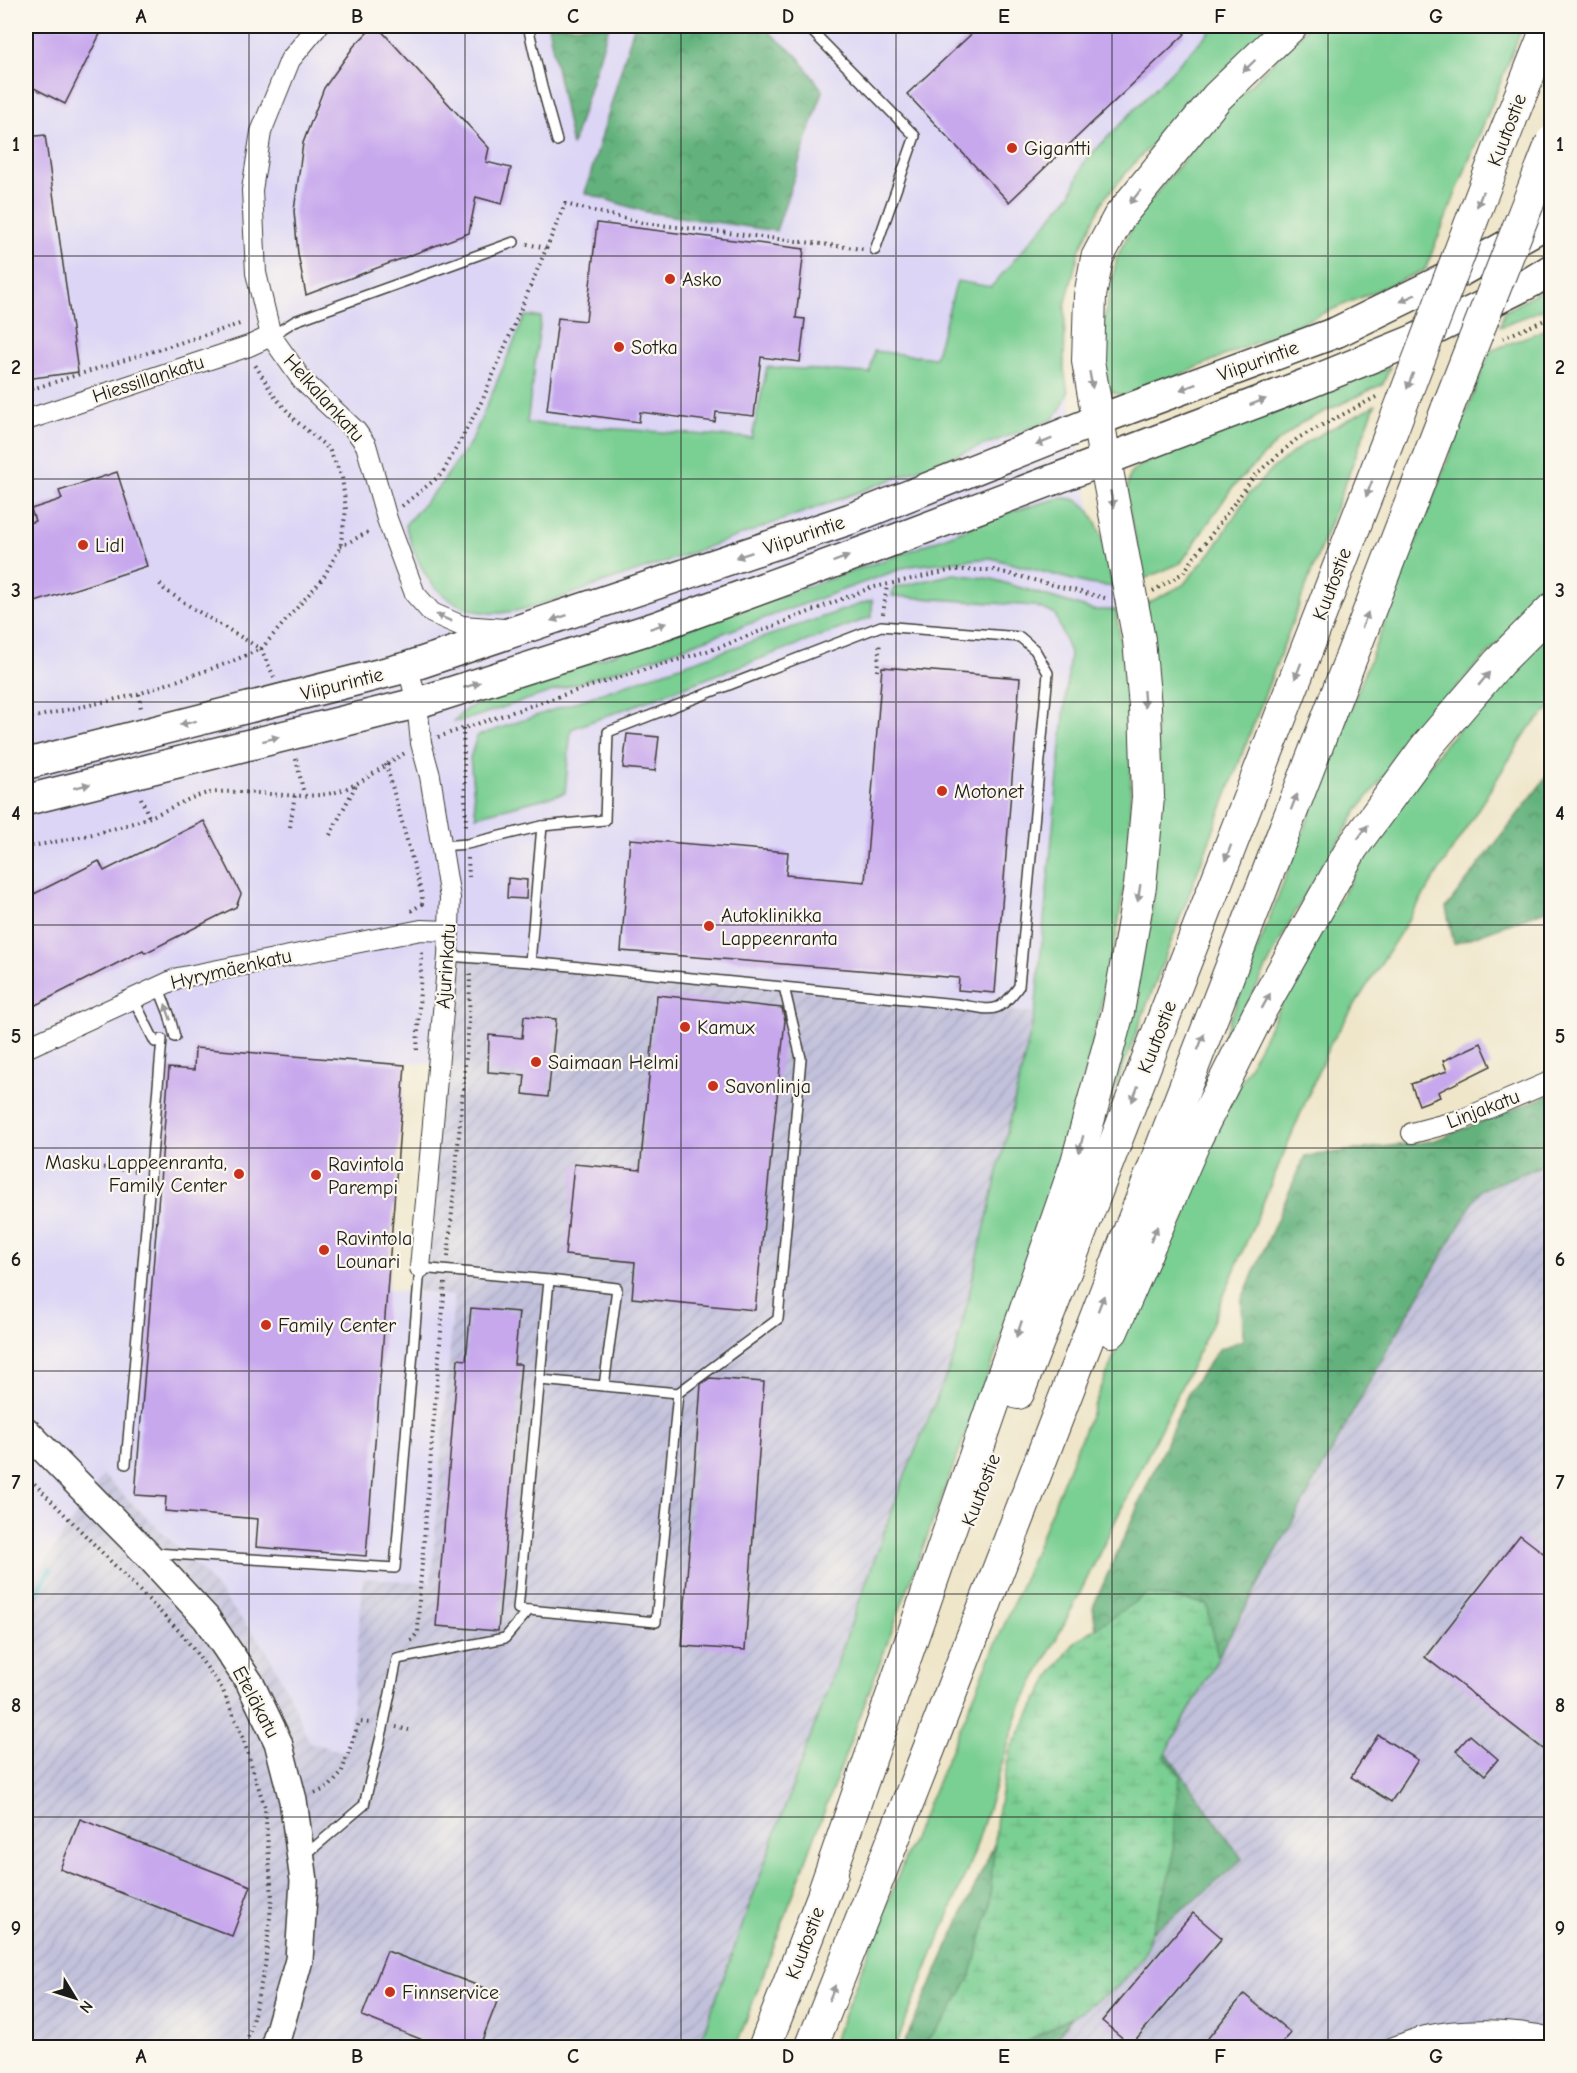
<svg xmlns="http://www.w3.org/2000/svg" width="1577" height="2073" font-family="'Comic Neue',sans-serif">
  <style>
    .built { fill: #dcd5f6 }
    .industrial { fill: url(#industrial-furrows) }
    .green { fill: #7acf93; stroke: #4b7658; stroke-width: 1.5 }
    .forest { fill: url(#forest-crowns); stroke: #40674c; stroke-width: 1.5 }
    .wetland { fill: url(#wetland-marsh); stroke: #4b7658; stroke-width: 1.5 }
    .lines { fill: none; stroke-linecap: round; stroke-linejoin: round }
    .stream { stroke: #4fbcca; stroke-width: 6 }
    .building { fill: #c7a8ed }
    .service-casing { stroke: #3c3a36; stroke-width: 12 }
    .minor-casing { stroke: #3c3a36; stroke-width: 22 }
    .secondary-casing { stroke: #3c3a36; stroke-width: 30 }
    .primary-casing { stroke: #3c3a36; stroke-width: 33 }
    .trunk-casing { stroke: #3c3a36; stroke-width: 34 }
    .path { stroke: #3c3a36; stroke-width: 4; stroke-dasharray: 1.5 4.5; stroke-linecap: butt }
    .service { stroke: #fff; stroke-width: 9 }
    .minor { stroke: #fff; stroke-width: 20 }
    .secondary { stroke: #fff; stroke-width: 27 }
    .primary { stroke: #fff; stroke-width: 30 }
    .trunk { stroke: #fff; stroke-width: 32 }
    .trunk-bridge-casing { stroke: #3c3a36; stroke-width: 34; stroke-linecap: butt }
    .trunk-bridge { stroke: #fff; stroke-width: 32 }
    .oneway { fill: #999 }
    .grid { fill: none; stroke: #1c1c1c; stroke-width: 1.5; stroke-opacity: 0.55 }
    .poi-dot { fill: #c8321e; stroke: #fbf7ec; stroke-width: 2 }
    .labels { text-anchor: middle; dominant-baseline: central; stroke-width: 4.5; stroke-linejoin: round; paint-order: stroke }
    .street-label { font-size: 20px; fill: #1c1c1c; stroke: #fbf7ec }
    .poi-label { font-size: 20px; fill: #1c1c1c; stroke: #fbf7ec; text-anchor: start }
    .neatline { fill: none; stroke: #1c1c1c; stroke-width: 2 }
    .grid-label { font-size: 20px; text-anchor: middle; font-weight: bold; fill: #1c1c1c }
  </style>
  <defs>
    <pattern id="industrial-furrows" width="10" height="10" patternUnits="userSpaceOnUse" patternTransform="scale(1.5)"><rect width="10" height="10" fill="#c2c1dc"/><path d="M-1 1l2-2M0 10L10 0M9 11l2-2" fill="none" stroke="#a6a5bc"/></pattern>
    <pattern id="forest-crowns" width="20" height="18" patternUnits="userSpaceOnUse" patternTransform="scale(1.5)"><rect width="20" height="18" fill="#63b27d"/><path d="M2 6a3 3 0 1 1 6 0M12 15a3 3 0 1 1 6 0" fill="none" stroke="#519066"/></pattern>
    <pattern id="wetland-marsh" width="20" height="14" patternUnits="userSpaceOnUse" patternTransform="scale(1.5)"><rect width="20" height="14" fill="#7acf93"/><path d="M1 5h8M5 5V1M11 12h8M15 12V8" fill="none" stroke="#69b17e"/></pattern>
  </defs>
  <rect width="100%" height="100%" fill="#fbf7ec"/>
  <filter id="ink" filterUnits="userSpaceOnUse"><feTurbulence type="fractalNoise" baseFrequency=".0167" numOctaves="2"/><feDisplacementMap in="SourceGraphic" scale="12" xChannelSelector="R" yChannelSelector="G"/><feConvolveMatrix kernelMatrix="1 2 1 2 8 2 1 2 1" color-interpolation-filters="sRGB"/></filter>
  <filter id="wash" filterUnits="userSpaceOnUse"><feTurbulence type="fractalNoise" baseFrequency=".008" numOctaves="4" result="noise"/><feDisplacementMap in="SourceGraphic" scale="24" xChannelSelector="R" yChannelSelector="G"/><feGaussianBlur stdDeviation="1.35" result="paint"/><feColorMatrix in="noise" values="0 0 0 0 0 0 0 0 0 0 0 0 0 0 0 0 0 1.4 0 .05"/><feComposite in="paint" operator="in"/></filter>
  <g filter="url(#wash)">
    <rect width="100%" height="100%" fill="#efe6ca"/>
    <path class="built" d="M26,26H1215L1084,162L1065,306L1064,369L1091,512L1106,548L1116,610L1070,653L1035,1013L991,1009L438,1065L405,1062L387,1290L454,1295L431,1584L363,1579L349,1753L309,1742L291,1698L266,1649L203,1572L103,1475L32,1581L26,1582Z"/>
    <g class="industrial">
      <path d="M448,956L1035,1013L955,1354L902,1483L698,2047H26V1582L32,1581L103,1475L203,1572L266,1649L291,1698L309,1742L348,1753L363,1578L431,1583L454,1296L417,1291Z"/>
      <path d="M1551,1162V2047L1050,2048L1082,2003L1128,1949L1204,1893L1242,1860L1166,1752L1391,1343L1480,1190Z"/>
    </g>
    <g class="green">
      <path d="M1215,26H1269L1138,159L1104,199L1079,251L1065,306L1064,369L1068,393L1061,408L1052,420C904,474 757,532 608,581C575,592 514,619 481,612C432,602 419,568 405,525L441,484L472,440L525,316L541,317L527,423L752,438L767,367L870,373L874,351L935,358L957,281L991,287L1071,194L1084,162Z"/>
      <path d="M1308,26H1523L1425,270L1128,397L1109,391L1104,373L1101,334L1117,257L1138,216L1218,118Z"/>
      <path d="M1551,284V306L1500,327L1504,312Z"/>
      <path d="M1551,327V586L1444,701L1359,808L1294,914L1200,1097L1490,351Z"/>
      <path d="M1390,367L1383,384L1301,423L1271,448L1232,488L1181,563L1144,579L1126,495L1130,474L1137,467Z"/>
      <path d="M1375,405L1107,1110L1151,916L1161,784L1144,605L1183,585L1215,547L1248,495L1273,468L1308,441Z"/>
      <path d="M1059,498C1063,498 1069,498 1073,499C1101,506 1108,564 1113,587L1088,584L991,558L909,566L657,657L462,721H454L466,709L496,695L907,552L1010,512Z"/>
      <path d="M954,574L992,579L1093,610H1116L1124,668L1131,746L1130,850L1117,932L1087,1070L1021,1286L736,2047L698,2048L902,1483L955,1354L1035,1013L1070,653L1055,614L1035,606L892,596L894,588Z"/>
      <path d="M872,600V617L571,729L565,793L476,816L470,758L477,736Z"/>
      <path d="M1551,632V708L1529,728L1329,1046L1211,1326L1076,1601L1019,1710L974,1853L895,2047L831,2048L909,1848L1022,1583L1143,1285L1243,1078L1314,941L1378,836L1444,745Z"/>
    </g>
    <g class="forest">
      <path d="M548,26H609L572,146Z"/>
      <path d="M634,26H762L798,57L823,91L776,231L646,212L585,193Z"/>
      <path d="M1551,771V908L1454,944L1446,908Z"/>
      <path d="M1551,1094V1162L1480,1190L1391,1343L1166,1752L1242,1859L1204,1893L1128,1949L1082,2003L1050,2047L902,2048L1035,1754L1101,1667L1093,1607L1189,1391L1219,1349L1243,1340L1242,1299L1305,1156L1433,1141Z"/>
    </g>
    <path class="wetland" d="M1147,1594L1207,1604L1218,1658L1164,1756L1180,1776L1174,1815L1173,1863L1144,1955L1118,1986L1072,2017L1032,2039L1022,2047H921L946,2018L970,1978L989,1910L997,1814L1010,1750L1052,1673L1075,1642Z"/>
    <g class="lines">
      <path class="stream" d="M26,1611L50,1570"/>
    </g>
    <g id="blocks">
      <g class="building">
        <path d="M26,26H104L65,104L26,84Z"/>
        <path d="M374,26H377L489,148L486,162L511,168L502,204L476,197L469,233L306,295L298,254L294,211L303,143L324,88L354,46Z"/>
        <path d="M980,26H1177L1185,34L1009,202L907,94Z"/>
        <path d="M45,135L78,372L26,379V137Z"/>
        <path d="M597,223L804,249L796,318L805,319L800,362L761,357L754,416L716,412L715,422L640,412L639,422L547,410L558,318L586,321Z"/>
        <path d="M117,472L147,566L26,605V524L35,521L31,509L62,499L59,491Z"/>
        <path d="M882,667L1020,678L995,993L958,990L959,978L621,951L630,839L788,852L786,875L865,882Z"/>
        <path d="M627,734L659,737L655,771L623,768Z"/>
        <path d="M204,821L241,894L236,907L145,953L143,950L26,1010V898L99,861L104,871Z"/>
        <path d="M508,878L527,880L526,899L507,898Z"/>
        <path d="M657,995L782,1008L785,1020L755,1310L632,1298L635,1262L565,1255L574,1164L640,1170Z"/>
        <path d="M524,1016L556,1019L548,1097L523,1094L525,1075L488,1072L489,1035L522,1038Z"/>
        <path d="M1481,1043L1491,1066L1438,1092L1440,1097L1419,1105L1411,1084L1447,1071L1443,1061Z"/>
        <path d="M195,1048L405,1065L366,1556L256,1547L258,1519L165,1511L166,1497L135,1495L169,1068L194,1070Z"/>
        <path d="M471,1308L519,1312L514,1364H521L498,1631L436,1626L458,1359L466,1360Z"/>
        <path d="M710,1378L764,1382L745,1650L682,1646L701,1384Z"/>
        <path d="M1520,1535L1551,1559V1755L1425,1657Z"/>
        <path d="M1378,1735L1418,1760L1391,1802L1351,1777Z"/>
        <path d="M1470,1735L1498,1759L1485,1775L1456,1751Z"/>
        <path d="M80,1819L251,1886L232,1936L60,1869Z"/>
        <path d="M1193,1913L1222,1938L1131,2045L1102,2021Z"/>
        <path d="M387,1951L500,1994L479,2048H443L362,2016Z"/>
        <path d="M1244,1994L1291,2033L1278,2048H1200Z"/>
      </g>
    </g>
  </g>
  <g filter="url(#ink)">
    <use href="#blocks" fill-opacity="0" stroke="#3c3a36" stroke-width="1.5"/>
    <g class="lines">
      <defs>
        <g id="service">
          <path d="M528,26L542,87L557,141"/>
          <path d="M807,26L915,136L875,250"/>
          <path d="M271,336L295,321L514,242"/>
          <path d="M442,846L467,844L542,826L530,962"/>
          <path d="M448,956L530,962L956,1004C991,1009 997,1017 1019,986L1048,673L1035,650L1020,637L881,626L608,732L605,820L542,826"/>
          <path d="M158,986L169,1014L175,1037"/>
          <path d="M133,998L155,1042"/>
          <path d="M549,1280L617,1288L604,1386"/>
          <path d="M540,1380L678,1393"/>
          <path d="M126,1464L162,1039"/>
          <path d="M155,1553L395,1568L420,1268L549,1280L518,1609L656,1622L678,1393L778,1319L801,1058L784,987"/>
          <path d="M304,1856L364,1805L383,1728L397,1659L505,1638L529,1610"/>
        </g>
        <g id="minor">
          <path d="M318,26L290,60L261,132L252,190L256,273L271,336L302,380L356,431L366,445L387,519L415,594L432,613L462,626L504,629"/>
          <path d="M26,420L249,346L271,336"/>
          <path d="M408,667L417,703L421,743L430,776L450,898L448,956L420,1268"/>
          <path d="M26,1048L178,978L421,930L449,931"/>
          <path d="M1412,1133L1461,1120L1552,1081"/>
          <path d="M1391,2048C1402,2044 1414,2039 1426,2036C1463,2027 1515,2029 1552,2038"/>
        </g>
        <path id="secondary" d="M26,1431L146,1553L206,1618L250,1683L278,1742L293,1800L304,1881L299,1960L274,2048"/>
        <g id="primary">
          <path d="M26,764L408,667L850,519L1098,420L1337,332L1461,271L1552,220"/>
          <path d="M26,800L417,703L656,627L865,551L1306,384L1414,340L1531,282L1552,269"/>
        </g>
        <g id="trunk">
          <path d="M1501,144L1548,26"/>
          <path d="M1112,1331L1196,1138L1259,1013L1352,848L1426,747L1499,662L1552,609"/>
          <path d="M1018,1393L1390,435"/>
          <path d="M824,1892L1077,1162L1118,1012L1140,886L1148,797L1145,707L1139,640L1105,460L1088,361L1090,296L1097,258L1119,217L1217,97L1291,26"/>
          <path d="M764,2048L832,1873"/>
          <path d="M811,2048L929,1749L1448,407"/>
        </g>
      </defs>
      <use href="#service" class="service-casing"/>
      <use href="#minor" class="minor-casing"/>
      <use href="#secondary" class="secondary-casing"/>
      <use href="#primary" class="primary-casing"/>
      <use href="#trunk" class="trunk-casing"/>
      <g class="path">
        <path d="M527,244L547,248"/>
        <path d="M1503,338L1552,317"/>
        <path d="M26,391L243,323"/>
        <path d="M402,506L442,474L483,399L565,204L643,223L863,249"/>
        <path d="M340,547L370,531"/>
        <path d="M160,584L164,589L194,609L261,649L274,677"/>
        <path d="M1153,591L1183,573L1255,475L1298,438L1376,397"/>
        <path d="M883,614L887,585"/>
        <path d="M877,671L880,642"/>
        <path d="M139,694L141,709"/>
        <path d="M26,719L135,695L228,663L261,649L323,578L340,548L346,510L342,477L329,449L296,421L274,396L254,363"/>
        <path d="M463,728L466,829"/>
        <path d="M438,737L575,691L720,647L870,588L953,570H994L1105,598"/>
        <path d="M296,759L304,794"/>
        <path d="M386,764L422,895V905"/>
        <path d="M141,798L149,817"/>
        <path d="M290,827L295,794"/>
        <path d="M330,835L357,783"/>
        <path d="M26,847C68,840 110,832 150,817C168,810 191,796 209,793C248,787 307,804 342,790C365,782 384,765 405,753"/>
        <path d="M468,858L469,877"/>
        <path d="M411,911L422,904"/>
        <path d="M417,1050L422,949"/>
        <path d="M97,1167L138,1171"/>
        <path d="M448,1257L469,1022L470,972"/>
        <path d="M26,1475L182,1634L222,1688L243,1738L265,1808L272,1897L265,1966L250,2031L244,2048"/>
        <path d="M411,1641L418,1632L419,1600L445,1283"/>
        <path d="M396,1727L409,1730"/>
        <path d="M315,1793L328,1788L341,1774L359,1722L371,1723"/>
      </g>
      <use href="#service" class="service"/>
      <use href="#minor" class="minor"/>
      <use href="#secondary" class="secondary"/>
      <use href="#primary" class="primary"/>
      <use href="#trunk" class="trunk"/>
      <defs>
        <g id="trunk-bridge">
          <path d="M1448,407L1552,142"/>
          <path d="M1390,435L1501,144"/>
        </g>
      </defs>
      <use href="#trunk-bridge" class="trunk-bridge-casing"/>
      <use href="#trunk-bridge" class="trunk-bridge"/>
    </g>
    <defs><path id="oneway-solid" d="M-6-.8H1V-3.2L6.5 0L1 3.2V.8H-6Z" transform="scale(1.5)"/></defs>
    <g class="oneway">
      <use href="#oneway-solid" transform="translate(1249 66) rotate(136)"/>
      <use href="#oneway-solid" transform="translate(1135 197) rotate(129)"/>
      <use href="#oneway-solid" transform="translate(1480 199) rotate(111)"/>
      <use href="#oneway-solid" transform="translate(1408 298) rotate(154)"/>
      <use href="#oneway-solid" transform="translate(1091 380) rotate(80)"/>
      <use href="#oneway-solid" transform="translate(1410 381) rotate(111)"/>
      <use href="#oneway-solid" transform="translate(1188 387) rotate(160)"/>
      <use href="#oneway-solid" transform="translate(1258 402) rotate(-21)"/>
      <use href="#oneway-solid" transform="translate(1044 442) rotate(158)"/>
      <use href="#oneway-solid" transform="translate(1369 489) rotate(111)"/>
      <use href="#oneway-solid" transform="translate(1112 499) rotate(79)"/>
      <use href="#oneway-solid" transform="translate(744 555) rotate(161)"/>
      <use href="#oneway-solid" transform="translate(841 559) rotate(-20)"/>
      <use href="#oneway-solid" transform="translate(444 618) rotate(-156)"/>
      <use href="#oneway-solid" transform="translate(559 618) rotate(161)"/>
      <use href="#oneway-solid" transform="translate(1365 620) rotate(-69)"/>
      <use href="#oneway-solid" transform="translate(658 626) rotate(-19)"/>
      <use href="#oneway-solid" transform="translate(1298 671) rotate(111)"/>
      <use href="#oneway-solid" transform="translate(1484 679) rotate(-50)"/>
      <use href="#oneway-solid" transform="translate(472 685) rotate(-18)"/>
      <use href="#oneway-solid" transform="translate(1144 699) rotate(86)"/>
      <use href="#oneway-solid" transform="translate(188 723) rotate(166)"/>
      <use href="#oneway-solid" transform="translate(271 739) rotate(-14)"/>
      <use href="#oneway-solid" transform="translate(82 786) rotate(-14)"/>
      <use href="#oneway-solid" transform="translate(1294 802) rotate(-69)"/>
      <use href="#oneway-solid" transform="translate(1363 832) rotate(-54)"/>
      <use href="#oneway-solid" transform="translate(1228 853) rotate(111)"/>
      <use href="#oneway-solid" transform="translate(1139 893) rotate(99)"/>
      <use href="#oneway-solid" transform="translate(1266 1001) rotate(-61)"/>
      <use href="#oneway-solid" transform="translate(168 1012) rotate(-109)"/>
      <use href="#oneway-solid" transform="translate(1201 1042) rotate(-69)"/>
      <use href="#oneway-solid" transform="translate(1135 1094) rotate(111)"/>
      <use href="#oneway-solid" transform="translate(1081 1144) rotate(105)"/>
      <use href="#oneway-solid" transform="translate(1154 1234) rotate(-66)"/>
      <use href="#oneway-solid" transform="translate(1101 1303) rotate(-69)"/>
      <use href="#oneway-solid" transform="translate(1019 1329) rotate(109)"/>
      <use href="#oneway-solid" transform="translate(832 1993) rotate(-68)"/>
    </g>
  </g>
  <path class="grid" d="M249,26V2048M465,26V2048M681,26V2048M896,26V2048M1112,26V2048M1328,26V2048M26,256H1552M26,479H1552M26,702H1552M26,925H1552M26,1148H1552M26,1371H1552M26,1594H1552M26,1817H1552"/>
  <g class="poi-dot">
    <circle cx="1012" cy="148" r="6"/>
    <circle cx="670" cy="279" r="6"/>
    <circle cx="619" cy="347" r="6"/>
    <circle cx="83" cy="545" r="6"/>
    <circle cx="942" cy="791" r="6"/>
    <circle cx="709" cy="926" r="6"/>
    <circle cx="685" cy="1027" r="6"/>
    <circle cx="536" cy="1062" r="6"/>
    <circle cx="713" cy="1086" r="6"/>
    <circle cx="239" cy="1174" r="6"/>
    <circle cx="316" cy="1175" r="6"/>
    <circle cx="324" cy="1250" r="6"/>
    <circle cx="266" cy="1325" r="6"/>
    <circle cx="390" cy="1992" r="6"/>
  </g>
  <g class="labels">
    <g class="street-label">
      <text transform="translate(1507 130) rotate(-69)">Kuutostie</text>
      <text transform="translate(1258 361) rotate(-20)">Viipurintie</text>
      <text transform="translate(148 379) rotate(-18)">Hiessillankatu</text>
      <text transform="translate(324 398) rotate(48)">Helkalankatu</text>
      <text transform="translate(804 535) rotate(-19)">Viipurintie</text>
      <text transform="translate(1332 584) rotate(-69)">Kuutostie</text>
      <text transform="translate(342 684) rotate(-14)">Viipurintie</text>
      <text transform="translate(446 966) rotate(-86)">Ajurinkatu</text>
      <text transform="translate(231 969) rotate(-13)">Hyrymäenkatu</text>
      <text transform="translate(1157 1037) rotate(-69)">Kuutostie</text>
      <text transform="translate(1483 1109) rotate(-21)">Linjakatu</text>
      <text transform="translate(981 1490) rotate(-69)">Kuutostie</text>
      <text transform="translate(256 1702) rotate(62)">Eteläkatu</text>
      <text transform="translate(805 1943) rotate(-69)">Kuutostie</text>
    </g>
    <g class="poi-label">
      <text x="1024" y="148">Gigantti</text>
      <text x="682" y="279">Asko</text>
      <text x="631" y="347">Sotka</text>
      <text x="95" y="545">Lidl</text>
      <text x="954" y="791">Motonet</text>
      <text x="721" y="915">Autoklinikka<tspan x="721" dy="23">Lappeenranta</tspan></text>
      <text x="697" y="1027">Kamux</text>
      <text x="548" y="1062">Saimaan Helmi</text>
      <text x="725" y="1086">Savonlinja</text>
      <text x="227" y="1162" text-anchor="end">Masku Lappeenranta,<tspan x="227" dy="23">Family Center</tspan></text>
      <text x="328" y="1164">Ravintola<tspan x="328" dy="23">Parempi</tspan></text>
      <text x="336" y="1238">Ravintola<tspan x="336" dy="23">Lounari</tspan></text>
      <text x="278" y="1325">Family Center</text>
      <text x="402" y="1992">Finnservice</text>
    </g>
  </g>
  <rect width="1577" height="2073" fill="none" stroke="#fbf7ec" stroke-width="66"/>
  <g transform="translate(75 1998) rotate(128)" stroke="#fbf7ec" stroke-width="4.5" paint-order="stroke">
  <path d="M0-4.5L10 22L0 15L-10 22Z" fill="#1c1c1c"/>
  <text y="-9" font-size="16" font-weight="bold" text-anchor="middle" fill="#1c1c1c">N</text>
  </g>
  <rect x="33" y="33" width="1511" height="2007" class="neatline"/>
  <g class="grid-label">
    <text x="141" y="23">A</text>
    <text x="357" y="23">B</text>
    <text x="573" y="23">C</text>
    <text x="788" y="23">D</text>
    <text x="1004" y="23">E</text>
    <text x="1220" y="23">F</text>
    <text x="1436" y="23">G</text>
    <text x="16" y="151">1</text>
    <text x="1560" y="151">1</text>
    <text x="16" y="374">2</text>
    <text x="1560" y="374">2</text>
    <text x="16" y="597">3</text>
    <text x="1560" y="597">3</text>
    <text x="16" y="820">4</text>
    <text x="1560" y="820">4</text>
    <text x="16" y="1043">5</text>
    <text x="1560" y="1043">5</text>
    <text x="16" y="1266">6</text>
    <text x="1560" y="1266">6</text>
    <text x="16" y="1489">7</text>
    <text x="1560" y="1489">7</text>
    <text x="16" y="1712">8</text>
    <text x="1560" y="1712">8</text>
    <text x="16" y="1935">9</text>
    <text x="1560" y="1935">9</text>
    <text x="141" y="2063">A</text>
    <text x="357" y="2063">B</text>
    <text x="573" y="2063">C</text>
    <text x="788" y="2063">D</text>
    <text x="1004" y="2063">E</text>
    <text x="1220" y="2063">F</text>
    <text x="1436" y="2063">G</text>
  </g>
</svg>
